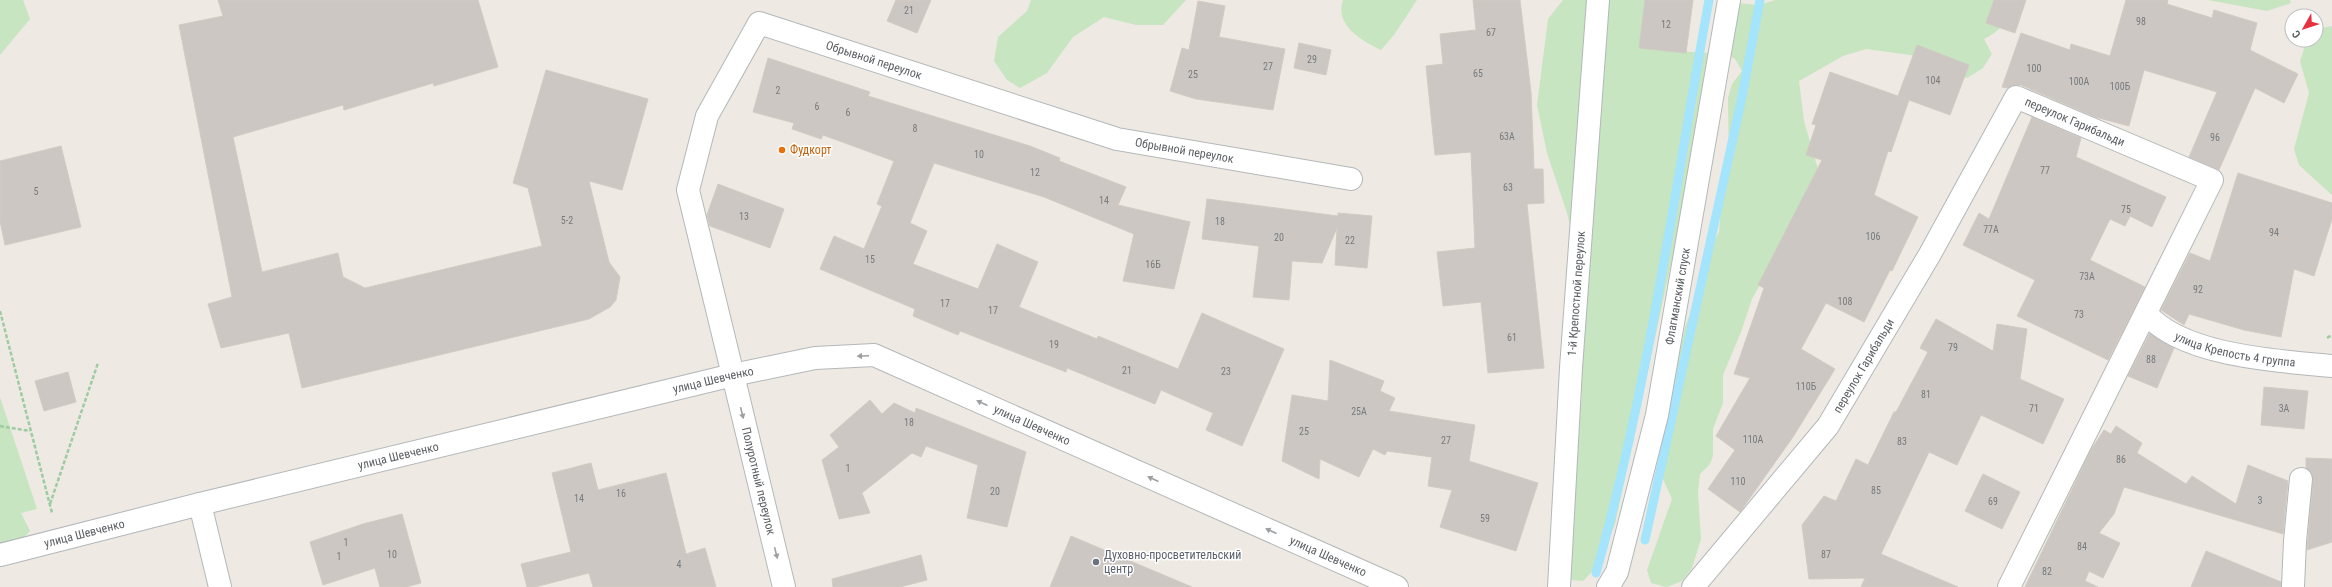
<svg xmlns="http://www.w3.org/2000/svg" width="2332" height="587" font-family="'Roboto Condensed',sans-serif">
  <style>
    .green { fill: #c6e5c0 }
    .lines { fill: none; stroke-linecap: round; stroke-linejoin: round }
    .stream { stroke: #a4e4fd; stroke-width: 9 }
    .building { fill: #ccc7c3; stroke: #d2cbc2 }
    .minor-casing { stroke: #b4b7ba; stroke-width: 24 }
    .tertiary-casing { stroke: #b4b7ba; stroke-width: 24 }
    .secondary-casing { stroke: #b3b7bb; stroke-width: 24 }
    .path { stroke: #9dcba2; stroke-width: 2.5; stroke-dasharray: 4 2; stroke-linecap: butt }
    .minor { stroke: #fff; stroke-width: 22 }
    .tertiary { stroke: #fff; stroke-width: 22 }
    .secondary { stroke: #fff; stroke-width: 22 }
    .oneway { fill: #9da0a2 }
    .food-dot { fill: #e8710a; stroke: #fff; stroke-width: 1.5 }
    .worship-dot { fill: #6b7280; stroke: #fff; stroke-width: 1.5 }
    .labels { text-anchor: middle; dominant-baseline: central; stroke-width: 3; stroke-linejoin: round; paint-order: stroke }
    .number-label { font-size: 10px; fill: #787a7c }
    .street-label { font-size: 12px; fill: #5c6064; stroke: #fff }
    .food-label { font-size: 12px; fill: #c56008; stroke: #fff; text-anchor: start }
    .worship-label { font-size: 12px; fill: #5b616d; stroke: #fff; text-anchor: start }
  </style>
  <rect width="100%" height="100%" fill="#eeeae3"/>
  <g class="green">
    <path d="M0,0H23L30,19L0,55Z"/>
    <path d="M1031,0H1186L1163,25H1136L1104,17L1073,37L1047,73L1020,88L1007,80L994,61L998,37L1027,11Z"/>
    <path d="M1343,0H1417L1394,35L1381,50C1361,41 1334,24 1343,0Z"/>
    <path d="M1563,0H1649L1677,51L1708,53L1675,245L1615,524L1599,564L1583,581L1559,579L1582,396L1576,292V250L1567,213L1547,153L1537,105L1548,19Z"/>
    <path d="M1776,0H2004C2010,21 2002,30 1984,39L1992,54L1983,68L1967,78L1925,57L1866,49L1843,56L1799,81L1804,121L1820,176L1752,299L1741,332L1723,375V403L1713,429V456L1710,464L1700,474L1698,492L1701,539L1692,568L1682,581L1667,587L1651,583L1647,570L1672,499L1659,470L1665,447L1663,432L1685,327L1700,290L1704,259L1719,232L1722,196L1729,168L1728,98L1732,84L1742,71L1735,59L1728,55L1737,3L1758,5Z"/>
    <path d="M2208,0H2290L2291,3L2267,11Z"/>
    <path d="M2332,26V195L2299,165L2294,149L2309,93L2300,61L2307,40H2316V29Z"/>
    <path d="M0,397L37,509L21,513L30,531L21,540L0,543Z"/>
  </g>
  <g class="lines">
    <g class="stream">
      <path d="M1645,540L1742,97L1760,0"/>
      <path d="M1596,573C1649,386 1674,192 1709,0"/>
    </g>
  </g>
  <g class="building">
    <path d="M218,0H478L498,67L434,86L433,83L344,110L343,105L233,137L262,272L338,253L343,277L365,288L542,246L528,188L513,183L546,70L648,99L622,190L589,181L609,262L620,277L616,300L610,307L589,319L302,388L289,333L221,348L208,304L232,297L179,25L223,16Z"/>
    <path d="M896,0H931L917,33L887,21Z"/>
    <path d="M1473,0H1520L1531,92L1534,169H1543L1544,203L1527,204L1544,368L1488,373L1481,302L1443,306L1437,252L1475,248L1471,152L1435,155L1426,66L1443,64L1440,34L1476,30Z"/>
    <path d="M1645,0H1693L1686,53L1639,48Z"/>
    <path d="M1994,0H2026L2015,33L1986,23Z"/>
    <path d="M2126,0H2168L2167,4L2212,18L2214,10L2257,23L2250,50L2298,74L2284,103L2255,88L2219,170L2189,157L2217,92L2144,70L2129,126L2095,117L2021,85H2015L2007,88L2002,87L2021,33L2070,50L2071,44L2110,56Z"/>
    <path d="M1198,1L1225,6L1219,37L1285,49L1273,110L1196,99L1170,91L1182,48L1189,50Z"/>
    <path d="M1299,43L1331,50L1326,75L1294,68Z"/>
    <path d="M1917,45L1969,65L1950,115L1898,96Z"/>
    <path d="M768,58L870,92L868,96L1030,146L1060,158L1059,161L1126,187L1118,205L1190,222L1174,289L1123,281L1134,234L1044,197L934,163L910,223L927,231L913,264L978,289L997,244L1038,262L1019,307L1097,339L1098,336L1178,369L1202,313L1284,349L1242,446L1206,430L1213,413L1161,390L1155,404L1067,368L1066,372L960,331L958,335L913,316L915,309L820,269L834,236L864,249L882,206L877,204L894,161L823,135L821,139L792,129L794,123L753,112Z"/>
    <path d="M1830,72L1909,100L1891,152L1888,151L1874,195L1918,217L1892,271L1890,270L1864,322L1826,303L1801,349L1835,369L1793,437L1740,512L1708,489L1735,450L1716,436L1750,378L1734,374L1764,288L1758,285L1822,160L1806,155L1816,125L1812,124Z"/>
    <path d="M2032,117L2081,138L2076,157L2166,197L2152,227L2130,216L2125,226L2110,219L2090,260L2145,287L2108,360L2017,316L2035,280L1963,245L1979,213L1989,219Z"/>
    <path d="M61,146L81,227L5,245L0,221V161Z"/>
    <path d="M2238,173L2332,203V219L2314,276L2294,269L2281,337L2244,330L2189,314L2184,325L2161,310L2190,253L2210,261Z"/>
    <path d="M718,184L784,209L770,248L710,226L707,215Z"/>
    <path d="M1207,199L1338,216V213L1372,216L1367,268L1335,265L1337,228L1322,263L1292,261L1289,300L1253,297L1259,246L1202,239Z"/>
    <path d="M1936,319L1993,351L1997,324L2027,329L2020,379L2064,399L2043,444L1981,415L1957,465L1929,452L1881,554L1958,587H1861L1865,578L1809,579L1802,525L1824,496L1836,501L1856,459L1868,465L1894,412H1896L1928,352L1920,348Z"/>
    <path d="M2150,333L2174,348L2157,388L2128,376Z"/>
    <path d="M1330,360L1384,381L1380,391L1395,398L1389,411L1475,425L1469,461L1538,483L1516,551L1440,527L1452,490L1428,486L1432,457L1387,451L1385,455L1373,449L1359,477L1320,459L1319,479L1282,461L1292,395L1328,401Z"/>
    <path d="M68,372L76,402L44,411L35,381Z"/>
    <path d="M2264,387L2308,391L2304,429L2261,425Z"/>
    <path d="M870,400L882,414L894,403L915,413L916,408L1026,452L1007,527L967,518L978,465L926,446L921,457L912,453L862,493L870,513L839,519L822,460L839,447L830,435Z"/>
    <path d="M2116,426L2142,443L2137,453L2186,484L2192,476L2236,504L2248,465L2288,481L2283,534L2124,487L2114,514L2099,533L2120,543L2103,578L2089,571L2085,581L2098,587H2025L2091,450L2104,430L2111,434Z"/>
    <path d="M2306,458L2332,459V542L2307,550L2313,480L2312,473L2306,468Z"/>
    <path d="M591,463L598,490L666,473L686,554L705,548L716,587H593L589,573L535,587H527L521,564L571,552L552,473Z"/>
    <path d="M1983,474L2020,492L2002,529L1965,511Z"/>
    <path d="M402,514L421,583L406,587H380L375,568L323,585L310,542L363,524Z"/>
    <path d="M1071,536L1192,587H1050Z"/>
    <path d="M2206,551L2281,582V587H2191Z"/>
    <path d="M921,555L927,580L900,587H833L832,579Z"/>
  </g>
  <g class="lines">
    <defs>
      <g id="minor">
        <path id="s1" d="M2146,313C2181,356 2279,361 2332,366"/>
        <path id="s2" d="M733,375L688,190L707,116L759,23L1117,139L1351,179"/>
        <path id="s3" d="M1559,587L1571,368L1598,0"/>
        <path id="s4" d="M1608,587L1617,572L1657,415L1729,0"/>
        <path id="s5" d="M1693,587L1828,426L1930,254L2016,97L2212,180L2009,587"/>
        <path d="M2293,587L2295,541L2301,479"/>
      </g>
      <g id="tertiary">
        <path id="s6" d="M733,375L784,587"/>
        <path id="s7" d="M200,504L733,375L815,358L874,355L1397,587"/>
      </g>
      <g id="secondary">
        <path id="s8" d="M0,555L200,504L220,587"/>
      </g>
    </defs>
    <use href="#minor" class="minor-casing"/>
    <use href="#tertiary" class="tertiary-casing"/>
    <use href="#secondary" class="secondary-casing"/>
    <g class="path">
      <path d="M0,311L52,513"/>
      <path d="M2327,338L2332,335"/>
      <path d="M0,426L30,431"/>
      <path d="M50,504L98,363"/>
    </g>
    <use href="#minor" class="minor"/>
    <use href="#tertiary" class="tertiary"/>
    <use href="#secondary" class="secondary"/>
  </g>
  <defs><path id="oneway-solid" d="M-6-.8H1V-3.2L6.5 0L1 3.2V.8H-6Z"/></defs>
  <g class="oneway">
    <use href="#oneway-solid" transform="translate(863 356) rotate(177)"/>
    <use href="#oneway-solid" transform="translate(982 403) rotate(-156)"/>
    <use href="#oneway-solid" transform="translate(742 413) rotate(76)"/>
    <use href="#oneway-solid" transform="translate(1153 479) rotate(-156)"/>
    <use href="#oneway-solid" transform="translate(1271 531) rotate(-156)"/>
    <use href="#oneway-solid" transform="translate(776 553) rotate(76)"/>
  </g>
  <circle class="food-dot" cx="782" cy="150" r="4"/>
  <circle class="worship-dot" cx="1096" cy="562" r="4"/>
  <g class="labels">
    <g class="number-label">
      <text x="909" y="10">21</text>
      <text x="2141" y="21">98</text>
      <text x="1666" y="24">12</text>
      <text x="1491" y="32">67</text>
      <text x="1312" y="59">29</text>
      <text x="1268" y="66">27</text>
      <text x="2034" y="68">100</text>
      <text x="1478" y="73">65</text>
      <text x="1193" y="74">25</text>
      <text x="1933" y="80">104</text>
      <text x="2079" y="81">100А</text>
      <text x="2120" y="86">100Б</text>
      <text x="778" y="90">2</text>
      <text x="817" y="106">6</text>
      <text x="848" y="112">6</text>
      <text x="915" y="128">8</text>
      <text x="1507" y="136">63А</text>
      <text x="2215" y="137">96</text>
      <text x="979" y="154">10</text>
      <text x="2045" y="170">77</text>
      <text x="1035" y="172">12</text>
      <text x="1508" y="187">63</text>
      <text x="36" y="191">5</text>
      <text x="1104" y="200">14</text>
      <text x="2126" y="209">75</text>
      <text x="744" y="216">13</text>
      <text x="567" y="220">5-2</text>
      <text x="1220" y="221">18</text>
      <text x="1991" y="229">77А</text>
      <text x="2274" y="232">94</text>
      <text x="1873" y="236">106</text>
      <text x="1279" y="237">20</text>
      <text x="1350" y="240">22</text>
      <text x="870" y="259">15</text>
      <text x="1153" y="264">16Б</text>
      <text x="2087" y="276">73А</text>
      <text x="2198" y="289">92</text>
      <text x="1845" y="301">108</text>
      <text x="945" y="303">17</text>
      <text x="993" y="310">17</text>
      <text x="2079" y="314">73</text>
      <text x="1512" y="337">61</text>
      <text x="1054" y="344">19</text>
      <text x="1953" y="347">79</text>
      <text x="2151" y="359">88</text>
      <text x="1127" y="370">21</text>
      <text x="1226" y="371">23</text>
      <text x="1806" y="386">110Б</text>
      <text x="1926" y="394">81</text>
      <text x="2034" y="408">71</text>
      <text x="2284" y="408">3А</text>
      <text x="1359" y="411">25А</text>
      <text x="909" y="422">18</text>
      <text x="1304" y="431">25</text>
      <text x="1753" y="439">110А</text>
      <text x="1446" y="440">27</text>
      <text x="1902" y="441">83</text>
      <text x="2121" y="459">86</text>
      <text x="848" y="468">1</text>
      <text x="1738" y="481">110</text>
      <text x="1876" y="490">85</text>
      <text x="995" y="491">20</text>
      <text x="621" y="493">16</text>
      <text x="579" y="498">14</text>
      <text x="2260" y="500">3</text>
      <text x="1993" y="501">69</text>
      <text x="1485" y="518">59</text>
      <text x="346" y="542">1</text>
      <text x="2082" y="546">84</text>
      <text x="392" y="554">10</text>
      <text x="1826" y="554">87</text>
      <text x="339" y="556">1</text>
      <text x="679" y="564">4</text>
      <text x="2047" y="571">82</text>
    </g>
    <g class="street-label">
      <text stroke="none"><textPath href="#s2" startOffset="494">Обрывной переулок</textPath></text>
      <text stroke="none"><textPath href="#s5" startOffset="653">переулок Гарибальди</textPath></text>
      <text stroke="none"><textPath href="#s2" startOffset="818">Обрывной переулок</textPath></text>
      <text stroke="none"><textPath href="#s3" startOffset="294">1-й Крепостной переулок</textPath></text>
      <text stroke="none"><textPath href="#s4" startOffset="300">Флагманский спуск</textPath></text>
      <text stroke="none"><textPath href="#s1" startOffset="99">улица Крепость 4 группа</textPath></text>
      <text stroke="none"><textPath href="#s5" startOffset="280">переулок Гарибальди</textPath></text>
      <text stroke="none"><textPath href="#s7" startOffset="528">улица Шевченко</textPath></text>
      <text stroke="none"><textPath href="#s7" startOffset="864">улица Шевченко</textPath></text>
      <text stroke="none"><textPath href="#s7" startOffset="204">улица Шевченко</textPath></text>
      <text stroke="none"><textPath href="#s6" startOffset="109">Полуротный переулок</textPath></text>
      <text stroke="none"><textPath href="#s8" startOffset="87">улица Шевченко</textPath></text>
      <text stroke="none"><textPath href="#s7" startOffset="1188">улица Шевченко</textPath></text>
    </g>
    <g class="food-label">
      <text x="790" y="150">Фудкорт</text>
    </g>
    <g class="worship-label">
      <text x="1104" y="555">Духовно-просветительский<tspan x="1104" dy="14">центр</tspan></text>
    </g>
  </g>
  <g transform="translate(2304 28) rotate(231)"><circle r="19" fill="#ffffff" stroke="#bebfc1"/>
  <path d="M0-3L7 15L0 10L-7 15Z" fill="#e53240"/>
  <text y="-6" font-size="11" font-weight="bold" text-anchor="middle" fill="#5c6064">С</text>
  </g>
</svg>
